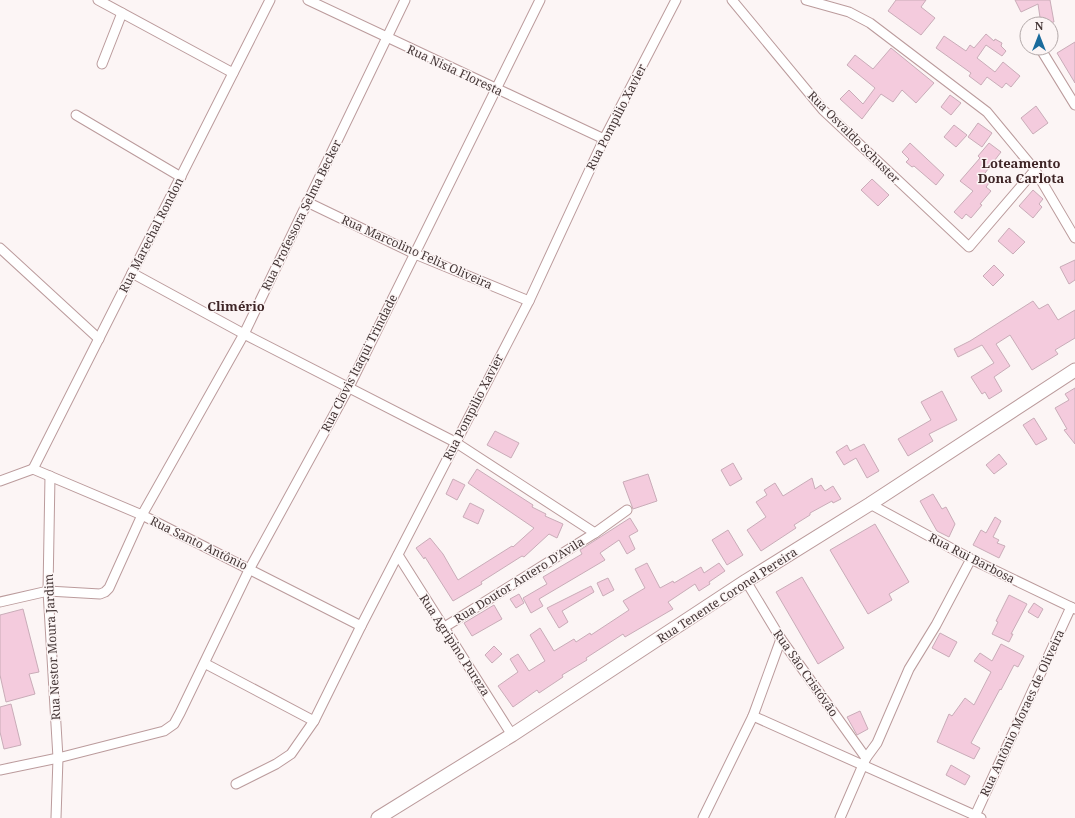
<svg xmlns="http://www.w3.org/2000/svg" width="1075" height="818" font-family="'Noto Serif',serif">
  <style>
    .building { fill: #f4cbdd; stroke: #c9acb8 }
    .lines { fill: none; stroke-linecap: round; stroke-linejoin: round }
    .minor-casing { stroke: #bb9b9c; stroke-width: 11 }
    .secondary-casing { stroke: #bb9b9c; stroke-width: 15 }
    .minor { stroke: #fff; stroke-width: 9 }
    .secondary { stroke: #fff; stroke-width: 13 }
    .labels { text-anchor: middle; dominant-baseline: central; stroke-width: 3; stroke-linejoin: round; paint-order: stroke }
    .street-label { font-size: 12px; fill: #453737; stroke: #fcf5f5 }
    .neighbourhood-label { font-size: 13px; font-weight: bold; fill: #3e2526; stroke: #fcf5f5 }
  </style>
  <rect width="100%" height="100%" fill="#fcf5f5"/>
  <g class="building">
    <path d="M896,0H926L921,7L935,18L921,35L888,11Z"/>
    <path d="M1015,0H1050L1054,22L1041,24L1038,4L1021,12Z"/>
    <path d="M986,34L994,41L995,39L1002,43L1001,46L1006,51L1002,56L986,45L977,58L995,72L1003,62L1020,76L1011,87L1006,83L1002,88L987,77L981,85L969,76L971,73L936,48L944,36L966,51L970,45L974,48Z"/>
    <path d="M1075,42V83L1057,53Z"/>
    <path d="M891,48L934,83L916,103L902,90L893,102L881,94L862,119L840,99L849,90L863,104L875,88L847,65L855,55L873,69Z"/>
    <path d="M950,95L961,103L951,115L941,107Z"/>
    <path d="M1036,106L1048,123L1033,134L1021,118Z"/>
    <path d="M978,123L992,133L982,147L968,137Z"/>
    <path d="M954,125L967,135L956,147L944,137Z"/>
    <path d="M910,143L944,175L936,185L914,166L912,167L906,162L909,159L902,152Z"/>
    <path d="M989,143L1001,152L982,177L989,183L986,187L991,191L980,204L982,205L971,218L966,214L962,219L954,212L973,191L960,181L980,158L978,156Z"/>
    <path d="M872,179L889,195L878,206L861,190Z"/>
    <path d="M1033,190L1043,199L1039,204L1042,207L1033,218L1019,206Z"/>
    <path d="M1009,228L1025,242L1013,254L998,241Z"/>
    <path d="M1075,260V280L1069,284L1060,267Z"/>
    <path d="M994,265L1004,275L993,286L983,276Z"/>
    <path d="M1033,301L1039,309L1048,304L1058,320L1075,310V338L1055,350L1058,354L1032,370L1010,335L996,344L1010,366L994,377L1002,391L989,399L985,392L982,394L971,377L994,363L982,345L958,357L954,349L970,341Z"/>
    <path d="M1075,388V444L1064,430L1067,429L1055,408L1069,400L1065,394Z"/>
    <path d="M942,391L957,420L929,434L933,441L908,456L898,439L931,420L921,402Z"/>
    <path d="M1034,418L1047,439L1036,445L1023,425Z"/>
    <path d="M495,431L519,443L511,458L487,445Z"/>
    <path d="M864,444L879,471L867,478L856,458L844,465L836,452L847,445L850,451Z"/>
    <path d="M999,454L1007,464L994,474L986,465Z"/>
    <path d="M733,463L742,479L730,486L721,470Z"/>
    <path d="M477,469L533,505L532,507L546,514L545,516L563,524L557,538L549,534L524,557L522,556L481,582L482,584L453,601L425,557L424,559L416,548L430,538L443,554L458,580L512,546L513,547L534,528L468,483Z"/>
    <path d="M648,474L657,501L633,509L623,482Z"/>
    <path d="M812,478L815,489L821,485L825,491L833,486L841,499L833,503L832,501L810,513V515L794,525L796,528L761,551L747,530L766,517L756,502L767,495L764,490L775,483L783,496Z"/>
    <path d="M453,479L465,485L457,500L446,494Z"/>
    <path d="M933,494L942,509L946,507L955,524L949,537L937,531L920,501Z"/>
    <path d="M470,503L484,510L478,524L463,517Z"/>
    <path d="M995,517L1001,521L993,537L999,540L997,543L1005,546L999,558L973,545L981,530L986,533Z"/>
    <path d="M630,518L638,531L629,536L635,549L627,554L619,540L600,553L605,560L539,599L543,606L531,613L523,598L547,584L543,577L582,554L580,550Z"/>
    <path d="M875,524L909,582L889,594L892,600L868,614L830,550Z"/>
    <path d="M728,530L743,555L727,565L712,540Z"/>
    <path d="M647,563L660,588L673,581L674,583L701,567L704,573L719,563L725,571L709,582L710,584L699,591L695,584L668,602L673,609L625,637L623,634L586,658L587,660L562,675L563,677L539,693L537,690L513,707L498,686L518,672L510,659L518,654L529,671L545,661L530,635L540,628L554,651L574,639L576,642L590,633L591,635L629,610L623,601L645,588L635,569Z"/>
    <path d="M802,577L844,648L818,664L776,592Z"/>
    <path d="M608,578L614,590L603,596L597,583Z"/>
    <path d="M591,586L594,592L562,611L568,622L559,628L547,608Z"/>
    <path d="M519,594L524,603L516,608L510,599Z"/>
    <path d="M1009,595L1027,604L1011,634H1013L1009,642L992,634L998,622L996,621Z"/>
    <path d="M1034,603L1043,609L1038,618L1028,612Z"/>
    <path d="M494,605L502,619L472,636L464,623Z"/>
    <path d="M23,609L39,672L29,674L35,694L6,702L0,675V615Z"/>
    <path d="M940,633L957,642L949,657L932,648Z"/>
    <path d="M1001,644L1024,656L1018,667L1014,665L1001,690L1000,689L971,743L980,748L974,759L937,742L949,714L952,716L965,698L974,705L991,672L974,661L980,653L992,661Z"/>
    <path d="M494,646L502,654L492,663L485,655Z"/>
    <path d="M11,704L21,745L4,749L0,732V707Z"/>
    <path d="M860,711L868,729L857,735L847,717Z"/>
    <path d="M951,765L970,776L965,785L946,775Z"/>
  </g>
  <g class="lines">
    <defs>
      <g id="minor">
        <path d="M98,0L233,73"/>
        <path d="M308,0L604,139"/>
        <path d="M732,0L823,110L969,247L1035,170"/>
        <path d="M806,0L849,12L870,23L987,112L1035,170L1075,238"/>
        <path d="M1040,48L1075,105"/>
        <path d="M102,64L122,13"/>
        <path d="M76,115L181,177"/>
        <path d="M307,202L415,254L529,301"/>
        <path d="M0,248L99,339"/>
        <path d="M132,273L244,334L455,442L595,533"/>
        <path d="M33,469L270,0"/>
        <path d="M33,469L142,515L361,626"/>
        <path d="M50,476L48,591L58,758L56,818"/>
        <path d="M0,481L33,469"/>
        <path d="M870,504L971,559L1075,609"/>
        <path d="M398,555L512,735"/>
        <path d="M746,581L781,639L866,758L840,818"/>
        <path d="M0,602L48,591L100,594L105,592L109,588L142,515L244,334L405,0"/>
        <path d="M443,628L595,533L627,510"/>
        <path d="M206,664L314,721"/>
        <path d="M753,716L981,818"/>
        <path d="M866,758L877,743L909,669L936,625L971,559"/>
        <path d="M0,770L58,758L164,731L174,724L180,713L250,568L348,389L540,0"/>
        <path d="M236,784L276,764L291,754L314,721L361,626L529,301L604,139L676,0"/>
        <path d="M703,818L753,716L781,639"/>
        <path d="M974,818L1071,607"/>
      </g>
      <path id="secondary" d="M378,818L512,735L746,581L870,504L1075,370"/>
    </defs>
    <use href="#minor" class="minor-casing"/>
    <use href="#secondary" class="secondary-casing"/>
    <use href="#minor" class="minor"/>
    <use href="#secondary" class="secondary"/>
  </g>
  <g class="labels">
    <g class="street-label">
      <text transform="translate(455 70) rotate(25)">Rua Nisia Floresta</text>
      <text transform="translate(616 117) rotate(-63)">Rua Pompilio Xavier</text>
      <text transform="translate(854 137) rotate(45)">Rua Osvaldo Schuster</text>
      <text transform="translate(301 215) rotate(-64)">Rua Professora Selma Becker</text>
      <text transform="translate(151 235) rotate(-63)">Rua Marechal Rondon</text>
      <text transform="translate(417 252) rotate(24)">Rua Marcolino Felix Oliveira</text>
      <text transform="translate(359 363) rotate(-63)">Rua Clovis Itaqui Trindade</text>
      <text transform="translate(473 407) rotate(-63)">Rua Pompilio Xavier</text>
      <text transform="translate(199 543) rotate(26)">Rua Santo Antônio</text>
      <text transform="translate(972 558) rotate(27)">Rua Rui Barbosa</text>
      <text transform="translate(519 580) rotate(-32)">Rua Doutor Antero D'Avila</text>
      <text transform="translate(727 595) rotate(-33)">Rua Tenente Coronel Pereira</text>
      <text transform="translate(455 645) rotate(57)">Rua Agripino Pureza</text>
      <text transform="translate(52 647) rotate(-93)">Rua Nestor Moura Jardim</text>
      <text transform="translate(806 673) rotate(55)">Rua São Cristóvão</text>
      <text transform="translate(1022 713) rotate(-65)">Rua Antônio Moraes de Oliveira</text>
    </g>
    <g class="neighbourhood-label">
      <text x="1021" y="163">Loteamento<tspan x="1021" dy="15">Dona Carlota</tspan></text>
      <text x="236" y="306">Climério</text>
    </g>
  </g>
  <g transform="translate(1039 36)"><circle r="19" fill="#fcf5f5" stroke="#b3a9a9"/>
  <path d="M0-3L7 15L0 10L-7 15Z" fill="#1a6b9c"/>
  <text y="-6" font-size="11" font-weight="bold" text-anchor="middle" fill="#453737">N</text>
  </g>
</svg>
